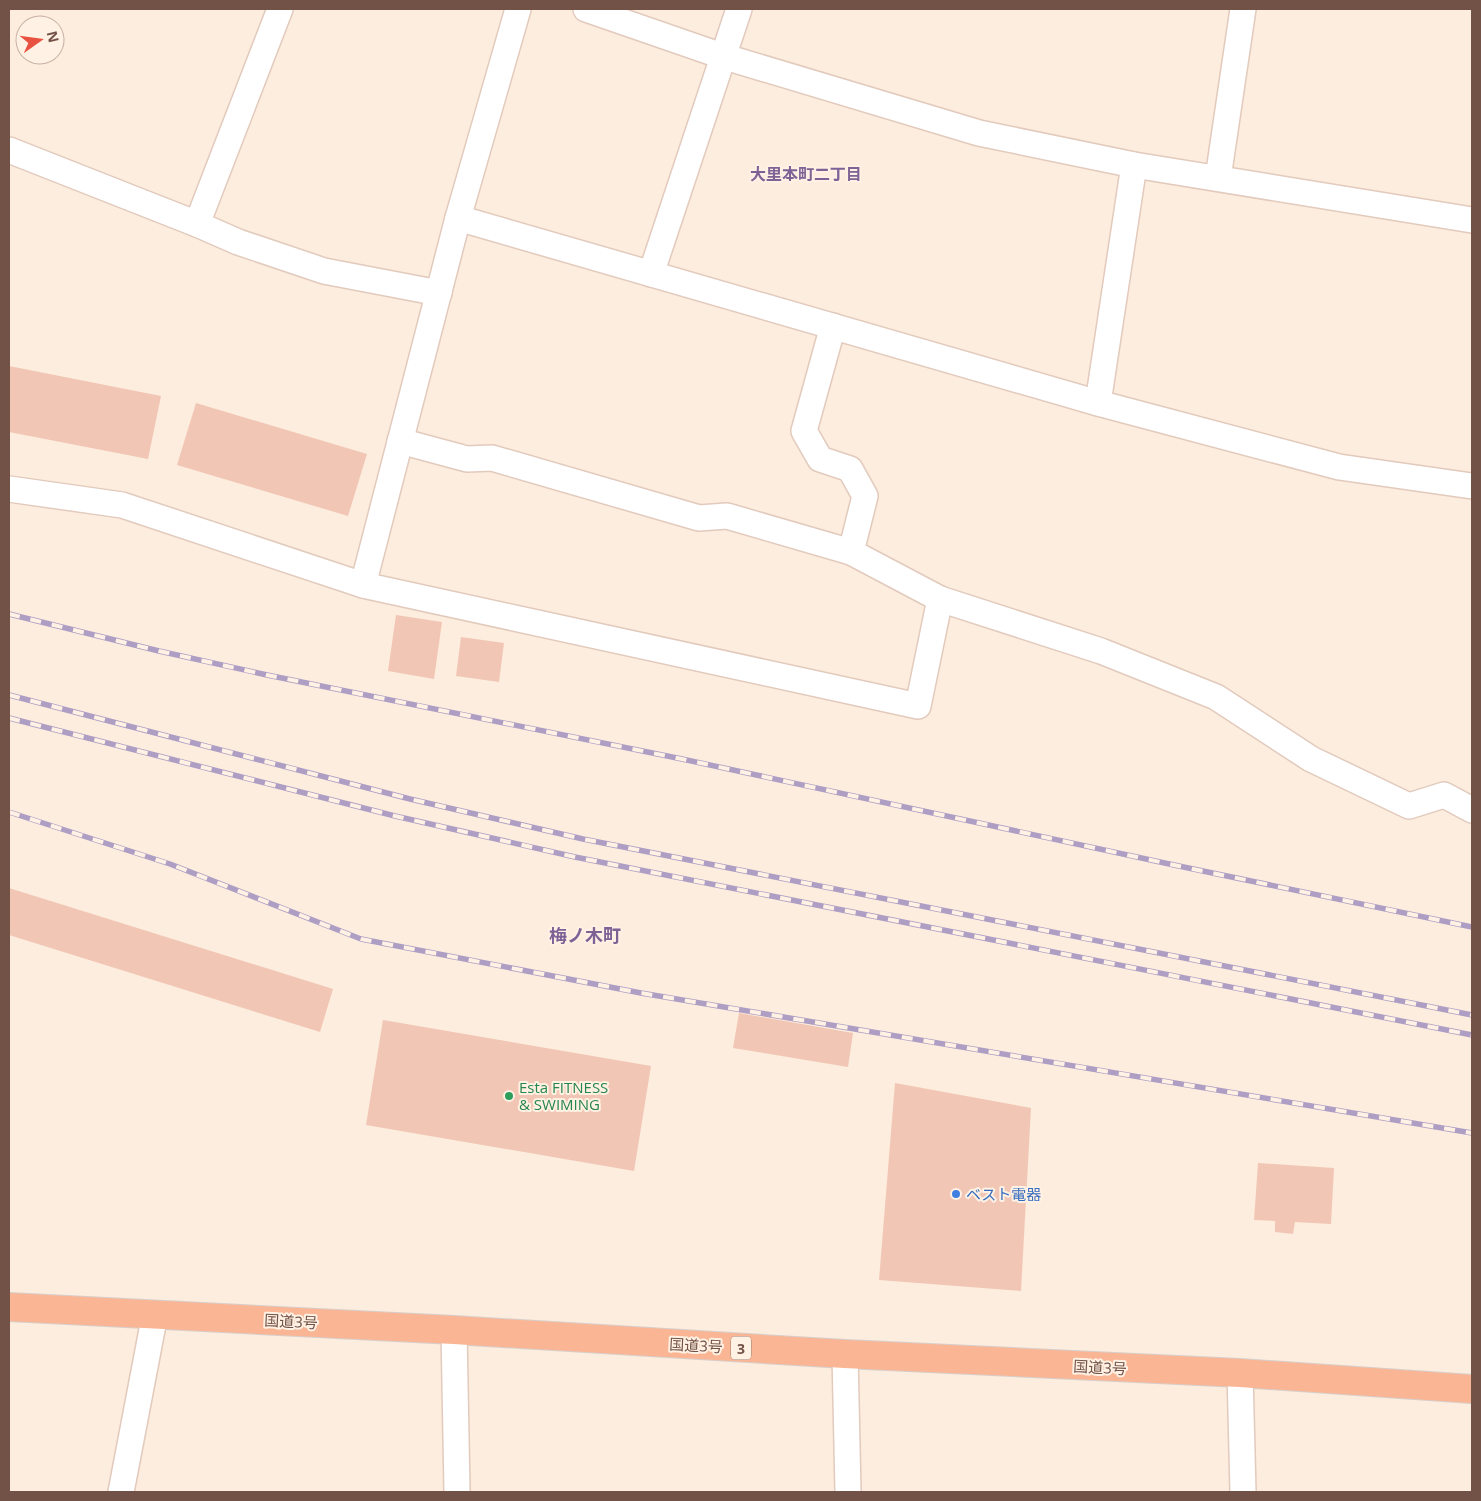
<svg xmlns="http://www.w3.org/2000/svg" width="1481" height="1501" font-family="'Open Sans','Noto Sans JP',sans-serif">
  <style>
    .building { fill: #f2c6b5 }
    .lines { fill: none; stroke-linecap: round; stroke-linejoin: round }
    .minor-casing { stroke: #e2cabd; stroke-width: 28 }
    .trunk-casing { stroke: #d8cecb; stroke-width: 30 }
    .minor { stroke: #fff; stroke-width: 25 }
    .trunk { stroke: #fab694; stroke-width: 28 }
    .rail-casing { stroke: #ae9ec4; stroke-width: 5.5 }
    .rail { stroke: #fff1e4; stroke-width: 4; stroke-dasharray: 11; stroke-linecap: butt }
    .leisure-dot { fill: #2e9e5b; stroke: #fff1e4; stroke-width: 2 }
    .shop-dot { fill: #3f7fe0; stroke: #fff1e4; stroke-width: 2 }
    .labels { text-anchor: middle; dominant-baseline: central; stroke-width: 4; stroke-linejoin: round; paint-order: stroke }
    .shield { fill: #fff1e4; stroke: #9c8175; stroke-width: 1 }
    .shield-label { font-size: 14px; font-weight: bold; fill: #725146 }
    .leisure-label { font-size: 15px; fill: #27864d; stroke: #fff1e4; text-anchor: start }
    .shop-label { font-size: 15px; fill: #366cbe; stroke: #fff1e4; text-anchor: start }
    .street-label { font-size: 15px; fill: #725146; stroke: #fff1e4 }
    .neighbourhood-label { font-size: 16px; font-weight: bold; fill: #7e6296; stroke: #fff1e4 }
    .quarter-label { font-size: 18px; font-weight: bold; fill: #7e6296; stroke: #fff1e4 }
  </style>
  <rect width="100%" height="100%" fill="#fcedde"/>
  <g class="building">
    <path d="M9,366L161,396L148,459L9,432Z"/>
    <path d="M196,403L367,454L348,516L177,465Z"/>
    <path d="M396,615L442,622L434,679L388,671Z"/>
    <path d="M461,637L504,643L499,682L456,676Z"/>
    <path d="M9,888L333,989L320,1032L9,935Z"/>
    <path d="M739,1013L853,1033L848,1067L733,1048Z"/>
    <path d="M383,1020L651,1066L634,1171L366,1125Z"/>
    <path d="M895,1083L1031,1108L1021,1291L879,1280Z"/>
    <path d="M1258,1163L1334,1168L1331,1224L1295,1222L1293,1234L1275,1232V1221L1254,1220Z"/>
  </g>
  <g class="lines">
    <defs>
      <g id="minor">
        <path d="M586,9L722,56L979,133L1134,165L1472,220"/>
        <path d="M9,150L197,224L238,242L324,271L439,293"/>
        <path d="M1218,178L1243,9"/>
        <path d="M458,218L1098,403L1339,467L1472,486"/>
        <path d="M197,224L280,9"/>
        <path d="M651,274L739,9"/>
        <path d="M833,326L804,431L820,459L850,469L865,496L851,552"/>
        <path d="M1098,403L1134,165"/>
        <path d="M400,441L467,459L492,458L699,518L727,516L851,552L940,599L1101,651L1216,697L1311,759L1409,806L1444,795L1472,810"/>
        <path d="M9,489L122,505L363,585L918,706L940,599"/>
        <path d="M363,585L458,218L518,9"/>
        <path d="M454,1330L457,1492"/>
        <path d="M845,1354L848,1492"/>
        <path d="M1240,1373L1243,1492"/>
        <path d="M121,1492L155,1314"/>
      </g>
      <path id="trunk" d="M9,1307L454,1330L845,1354L1240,1373L1472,1389"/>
    </defs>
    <use href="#minor" class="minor-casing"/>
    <use href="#trunk" class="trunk-casing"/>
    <use href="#minor" class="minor"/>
    <use href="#trunk" class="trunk"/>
    <defs>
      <g id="rail">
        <path d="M9,614L159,651L267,675L682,759L1174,865L1472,927"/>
        <path d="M9,695L410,799L583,839L1472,1015"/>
        <path d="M9,718L395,816L575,857L1472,1035"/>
        <path d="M9,812L170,864L361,939L641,993L1472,1133"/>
      </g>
    </defs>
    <use href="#rail" class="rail-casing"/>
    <use href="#rail" class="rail"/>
  </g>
  <circle class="leisure-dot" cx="509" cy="1096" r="5"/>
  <circle class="shop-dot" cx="956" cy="1194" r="5"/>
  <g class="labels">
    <rect class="shield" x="731" y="1336.5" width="20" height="23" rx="4"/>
    <g class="shield-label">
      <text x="741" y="1348">3</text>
    </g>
    <g class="leisure-label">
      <text x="519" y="1087">Esta FITNESS<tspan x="519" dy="17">&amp; SWIMING</tspan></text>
    </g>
    <g class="shop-label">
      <text x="966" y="1194">ベスト電器</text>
    </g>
    <g class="street-label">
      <text transform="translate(291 1321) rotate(3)">国道3号</text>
      <text transform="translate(696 1345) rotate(3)">国道3号</text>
      <text transform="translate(1100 1367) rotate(3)">国道3号</text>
    </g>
    <g class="neighbourhood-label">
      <text x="806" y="174">大里本町二丁目</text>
    </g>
    <g class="quarter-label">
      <text x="585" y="935">梅ノ木町</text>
    </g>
  </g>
  <rect width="1481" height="1501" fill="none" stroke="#725146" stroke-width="20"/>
  <g transform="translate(40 40) rotate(76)"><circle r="24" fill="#fff1e4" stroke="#c7b1a5"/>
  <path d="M0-4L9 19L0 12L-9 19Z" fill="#e95240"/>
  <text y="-8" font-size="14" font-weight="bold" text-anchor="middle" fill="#725146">N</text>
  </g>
</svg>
